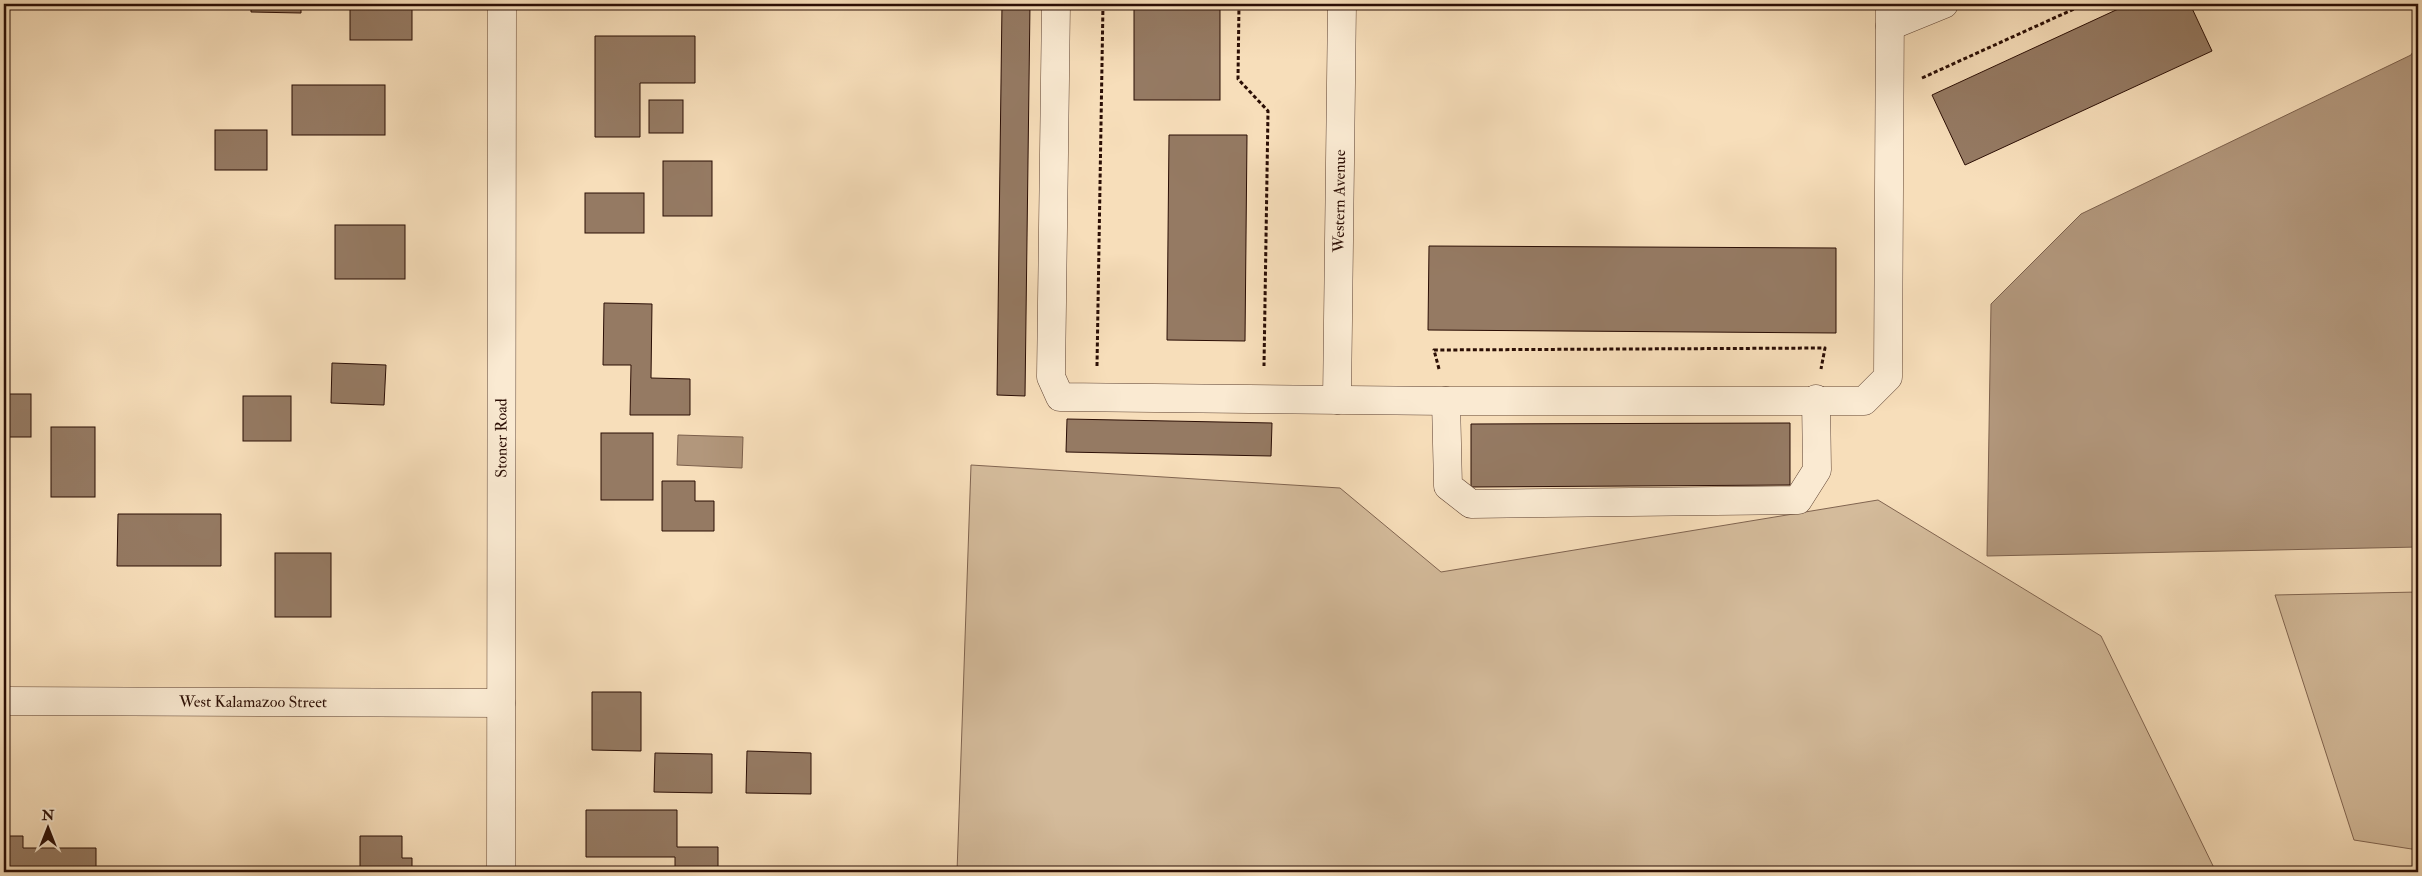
<svg xmlns="http://www.w3.org/2000/svg" width="2422" height="876" font-family="'IM FELL Double Pica',serif">
  <style>
    .green { fill: #d4bb9b; stroke: #806450 }
    .water { fill: #b2977c; stroke: #7c604c }
    .building { fill: #957a63; stroke: #2b0e05 }
    .lines { fill: none; stroke-linecap: round; stroke-linejoin: round }
    .minor-casing { stroke: #5e4232; stroke-width: 29 }
    .path { stroke: #2b0e05; stroke-width: 3; stroke-dasharray: 4 2.5; stroke-linecap: butt }
    .minor { stroke: #faead2; stroke-width: 28 }
    .labels { text-anchor: middle; dominant-baseline: central; stroke-width: 5; stroke-linejoin: round; paint-order: stroke }
    .street-label { font-size: 16px; fill: #2b0e05; stroke: #faead2 }
  </style>
  <rect width="100%" height="100%" fill="#f7deba"/>
  <filter id="stains"><feTurbulence type="fractalNoise" baseFrequency=".004" numOctaves="4"/><feColorMatrix values="0 0 0 0 .2 0 0 0 0 .09 0 0 0 0 .02 0 0 0 .5 -.17"/></filter>
  <radialGradient id="worn" r=".72"><stop offset=".6" stop-color="#630" stop-opacity="0"/><stop offset="1" stop-color="#630" stop-opacity=".3"/></radialGradient>
  <g class="green">
    <path d="M971,465L1340,488L1441,572L1878,500L2101,636L2216,872H957Z"/>
    <path d="M2418,592V850L2354,840L2275,595Z"/>
  </g>
  <g class="water">
    <path d="M2418,43V547L1987,556L1991,304L2081,214L2411,55Z"/>
    <path d="M678,435L743,437L742,468L677,465Z"/>
  </g>
  <g class="building">
    <path d="M251,4H301V13L251,12Z"/>
    <rect x="350" y="4" width="62" height="36"/>
    <path d="M1002,4H1030L1025,396L997,395Z"/>
    <rect x="1134" y="4" width="86" height="96"/>
    <path d="M2129,4H2190L2212,51L1965,165L1932,95Z"/>
    <path d="M595,36H695V83H640V137H595Z"/>
    <rect x="292" y="85" width="93" height="50"/>
    <rect x="649" y="100" width="34" height="33"/>
    <rect x="215" y="130" width="52" height="40"/>
    <path d="M1169,135H1247L1245,341L1167,340Z"/>
    <rect x="663" y="161" width="49" height="55"/>
    <rect x="585" y="193" width="59" height="40"/>
    <rect x="335" y="225" width="70" height="54"/>
    <path d="M1429,246L1836,248V333L1428,330Z"/>
    <path d="M604,303L652,304L651,378L690,379V415H630L631,365H603Z"/>
    <path d="M332,363L386,365L384,405L331,403Z"/>
    <rect x="4" y="394" width="27" height="43"/>
    <rect x="243" y="396" width="48" height="45"/>
    <path d="M1067,419L1272,423L1271,456L1066,452Z"/>
    <path d="M1790,423V485L1471,487V424Z"/>
    <rect x="51" y="427" width="44" height="70"/>
    <rect x="601" y="433" width="52" height="67"/>
    <path d="M662,481H695V501H714V531H662Z"/>
    <path d="M118,514H221V566H117Z"/>
    <rect x="275" y="553" width="56" height="64"/>
    <path d="M592,692H641V751L592,750Z"/>
    <path d="M747,751L811,753V794L746,793Z"/>
    <path d="M655,753L712,754V793L654,792Z"/>
    <path d="M586,810H677V847H718V872H675V857H586Z"/>
    <path d="M4,836H23V848H96V872H4Z"/>
    <path d="M360,836H402V858H412V872H360Z"/>
    <path d="M192,867H225V872H193Z"/>
  </g>
  <g class="lines">
    <defs>
      <g id="minor">
        <path d="M1056,4L1051,377L1060,397L1446,401H1864L1888,377L1890,4"/>
        <path d="M1890,26L1944,4"/>
        <path id="s1" d="M1337,400L1342,4"/>
        <path d="M1446,401L1448,486L1471,504L1798,500L1817,470L1816,399"/>
        <path id="s2" d="M4,701L501,703"/>
        <path id="s3" d="M501,872L502,4"/>
      </g>
    </defs>
    <use href="#minor" class="minor-casing"/>
    <g class="path">
      <path d="M1239,4L1238,79L1268,111L1264,366"/>
      <path d="M1922,78L2085,4"/>
      <path d="M1097,366L1103,4"/>
      <path d="M1439,369L1434,350L1825,348L1821,369"/>
    </g>
    <use href="#minor" class="minor"/>
  </g>
  <g class="labels">
    <g class="street-label">
      <text stroke="none"><textPath href="#s1" startOffset="199">Western Avenue</textPath></text>
      <text stroke="none"><textPath href="#s3" startOffset="434">Stoner Road</textPath></text>
      <text stroke="none"><textPath href="#s2" startOffset="249">West Kalamazoo Street</textPath></text>
    </g>
  </g>
  <rect width="2422" height="876" fill="none" stroke="#f7deba" stroke-width="20"/>
  <rect x="5" y="5" width="2412" height="866" fill="none" stroke="#2b0e05" stroke-width="2.5"/>
  <rect x="10" y="10" width="2402" height="856" fill="none" stroke="#2b0e05"/>
  <g transform="translate(48 828)" stroke="#faead2" stroke-width="4" paint-order="stroke">
  <path d="M0-4L9 19L0 12L-9 19Z" fill="#2b0e05"/>
  <text y="-8" font-size="14" font-weight="bold" text-anchor="middle" fill="#2b0e05">N</text>
  </g>
  <rect width="100%" height="100%" filter="url(#stains)"/>
  <rect width="100%" height="100%" fill="url(#worn)"/>
</svg>
